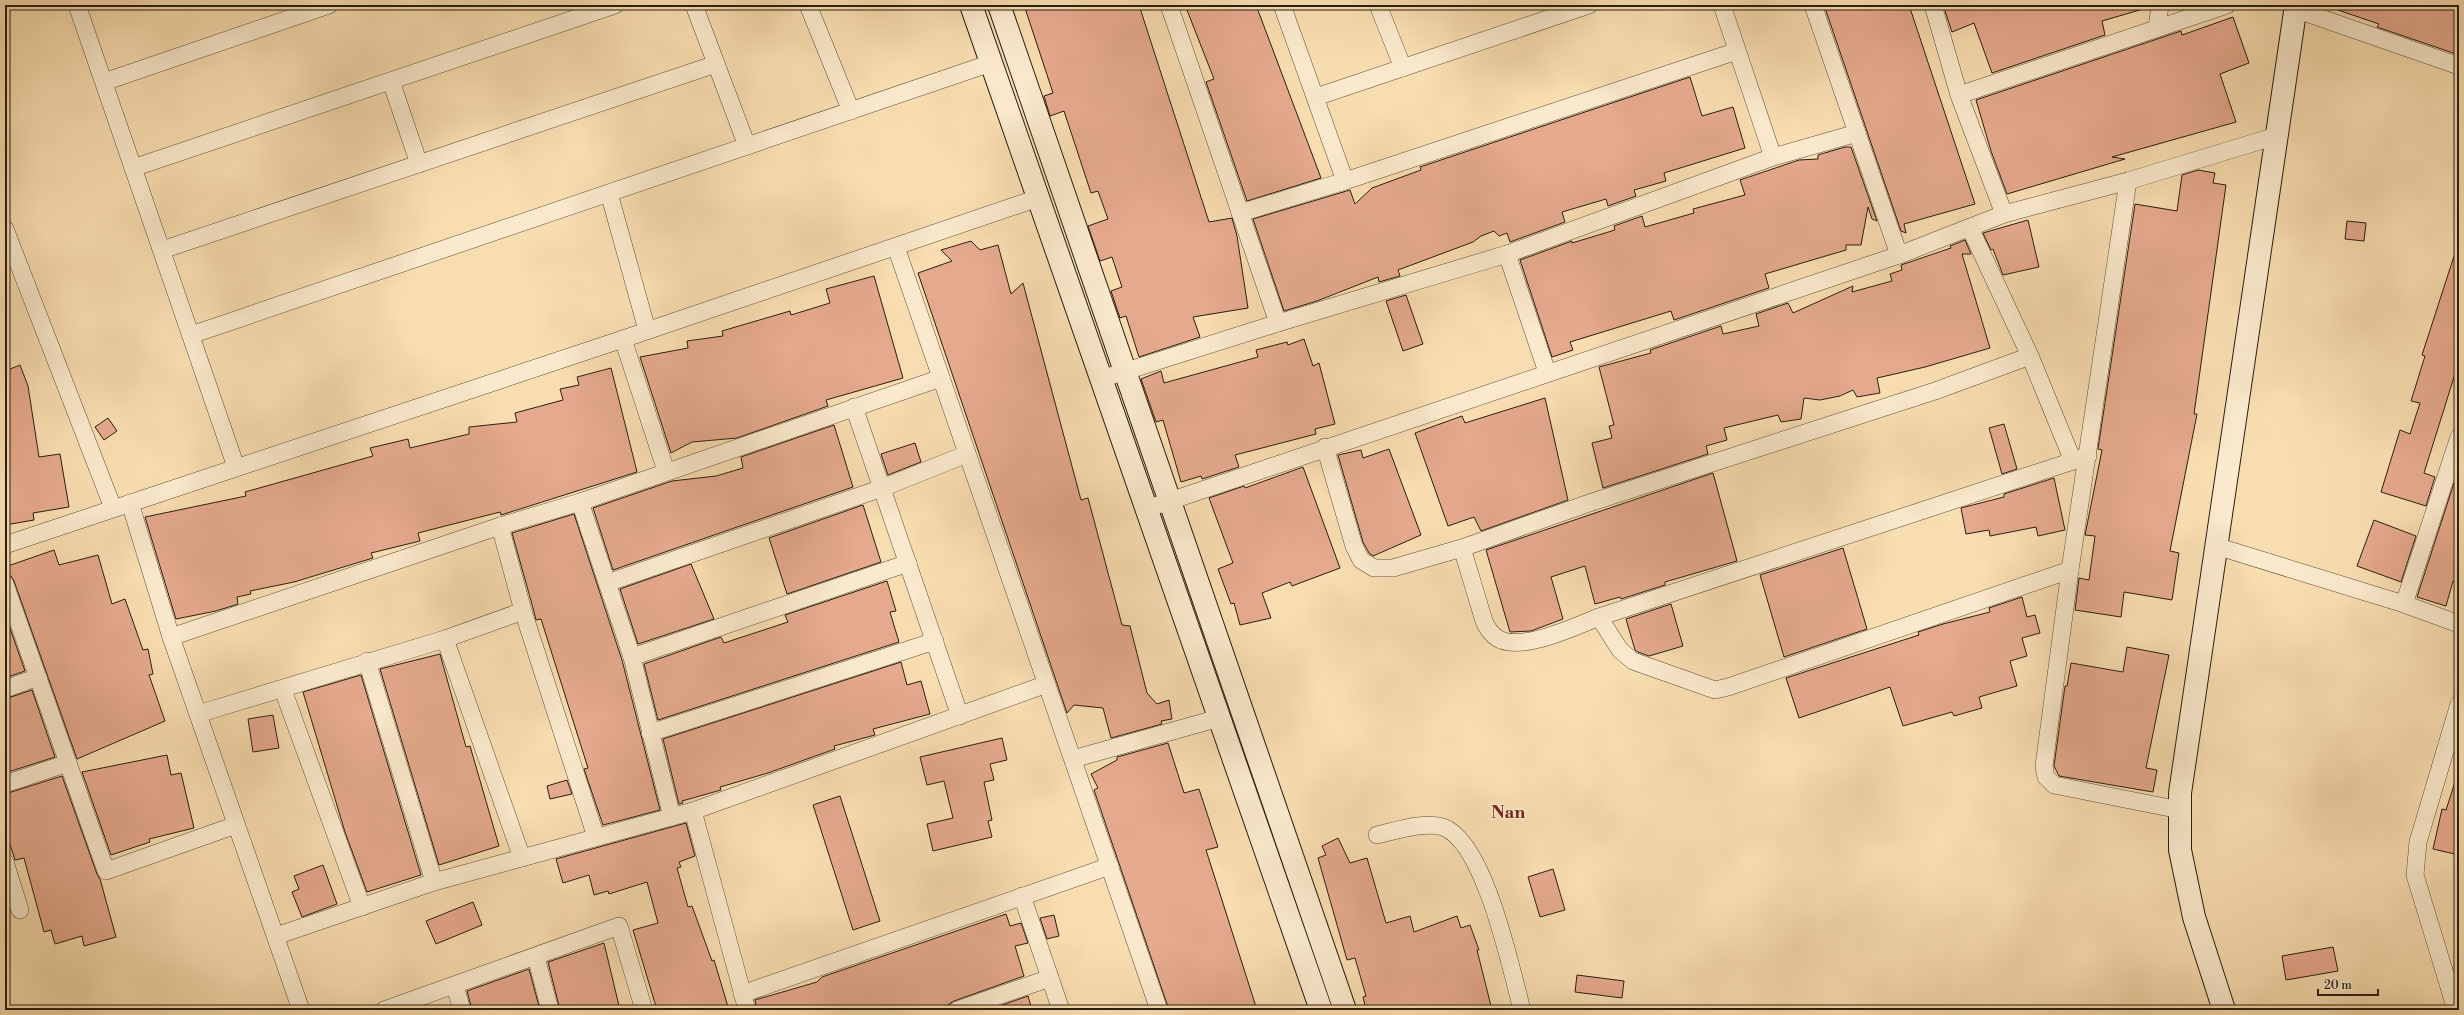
<svg xmlns="http://www.w3.org/2000/svg" width="2464" height="1015" font-family="'Libre Bodoni',serif">
  <style>
    .building { fill: #e5a98d; stroke: #291e0f }
    .lines { fill: none; stroke-linecap: round; stroke-linejoin: round }
    .street-casing { stroke: #5d4e37; stroke-width: 18 }
    .secondary-casing { stroke: #291e0f; stroke-width: 24 }
    .street { stroke: #fae9cc; stroke-width: 17 }
    .secondary { stroke: #fae9cc; stroke-width: 22 }
    .labels { text-anchor: middle; dominant-baseline: central; stroke-width: 3; stroke-linejoin: round; paint-order: stroke }
    .district-label { font-size: 18px; font-weight: bold; fill: #7a1f14; stroke: #fae9cc }
  </style>
  <rect width="100%" height="100%" fill="#f8ddb0"/>
  <filter id="stains"><feTurbulence type="fractalNoise" baseFrequency=".005" numOctaves="4"/><feColorMatrix values="0 0 0 0 .2 0 0 0 0 .09 0 0 0 0 .02 0 0 0 .5 -.17"/></filter>
  <radialGradient id="worn" r=".72"><stop offset=".6" stop-color="#630" stop-opacity="0"/><stop offset="1" stop-color="#630" stop-opacity=".3"/></radialGradient>
  <g class="building">
    <path d="M1024,5H1139L1209,222L1232,218L1237,236L1248,308L1193,317L1200,337L1139,357L1126,316L1120,318L1111,291L1122,287L1112,257L1100,261L1088,226L1108,219L1098,191L1091,193L1064,111L1050,116L1044,96L1053,93Z"/>
    <path d="M1185,5H1256L1321,178L1247,201L1206,82L1214,79Z"/>
    <path d="M1824,5H1909L1975,204L1904,224L1906,233L1901,231Z"/>
    <path d="M1943,5H2142L2143,9L2102,21L2105,35L1992,73L1974,23L1952,32Z"/>
    <path d="M2333,5H2459V55L2377,27L2379,24L2332,8Z"/>
    <path d="M2233,17L2249,63L2220,74L2236,122L2112,157L2125,159L2007,194L1991,151L1976,100L2181,31L2182,35Z"/>
    <path d="M1690,77L1702,116L1733,107L1745,148L1664,173L1666,181L1634,190L1636,196L1608,206L1606,199L1562,212L1565,222L1510,242L1507,233L1499,236L1494,231L1481,236L1473,242L1398,270L1400,276L1379,282L1378,277L1317,301L1284,311L1253,219L1350,190L1355,204L1372,188L1421,170L1420,167Z"/>
    <path d="M1845,147H1851L1877,221L1872,219L1868,207L1861,245H1846V250L1765,274L1769,288L1674,320L1671,311L1570,342L1573,350L1552,357L1520,260L1572,241V243L1615,230L1614,226L1642,216L1645,227L1694,213L1693,209L1745,195L1740,180L1799,160L1818,159V155Z"/>
    <path d="M2198,170L2215,173L2213,183L2226,185L2194,414H2197L2170,551L2179,553L2172,600L2124,592L2121,617L2075,610L2079,578L2089,580L2095,536L2085,535L2102,450L2098,449L2135,204L2177,211L2182,175Z"/>
    <path d="M2028,220L2039,267L2003,275L1993,249L1991,250L1983,233Z"/>
    <path d="M2347,221L2366,223L2364,241L2345,239Z"/>
    <path d="M1965,240L1971,254H1962L1990,348L1925,367L1877,378L1880,393L1857,397L1853,390L1840,396L1820,400L1804,398L1801,419L1781,422L1778,415L1724,428L1727,440L1706,446L1708,454L1603,488L1592,443L1612,438L1609,426L1614,425L1599,367L1651,353L1650,350L1721,326L1723,334L1759,326L1756,314L1788,303L1793,313L1853,286L1852,292L1892,281L1890,274L1902,270L1901,265L1951,248L1950,246Z"/>
    <path d="M971,241L980,250L998,245L1011,294L1023,283L1081,500L1088,498L1122,625L1130,626L1147,693L1157,704L1169,700L1172,719L1161,721L1162,724L1111,738L1103,708L1074,705L1067,713L918,273L952,261L941,250Z"/>
    <path d="M2456,250L2459,251V361L2424,473L2435,477L2426,506L2381,492L2400,430L2410,434L2420,403L2411,401L2425,356L2422,355Z"/>
    <path d="M874,276L903,378L826,400L828,406L737,438L692,442L671,453L640,357L688,348L687,341L723,336L722,331L790,311L791,315L830,303L826,289Z"/>
    <path d="M1406,295L1423,344L1403,351L1386,301Z"/>
    <path d="M1304,339L1313,366L1319,363L1335,424L1315,429L1316,434L1235,455L1239,467L1202,479L1201,476L1181,482L1163,420L1156,422L1141,379L1161,371L1164,383L1258,357L1256,350L1287,342L1288,345Z"/>
    <path d="M20,365L28,386L39,457L60,454L69,507L33,513L34,520L5,525V371Z"/>
    <path d="M611,368L637,472L501,515L500,512L418,533L420,541L371,553L373,558L294,582L250,591L251,594L237,597L238,604L216,611L176,619L145,517L246,496L245,492L373,456L370,448L408,439L410,448L469,434V427L517,422L515,413L563,400L560,389L579,385L577,377Z"/>
    <path d="M1545,398L1568,500L1481,531L1474,517L1448,526L1415,433L1462,416L1465,423Z"/>
    <path d="M108,418L117,431L104,440L95,427Z"/>
    <path d="M2004,424L2017,469L2002,474L1989,428Z"/>
    <path d="M834,425L853,487L613,570L593,508L672,481L716,476L743,468L741,457Z"/>
    <path d="M915,443L921,462L888,475L881,454Z"/>
    <path d="M1389,449L1421,535L1373,556L1369,553L1363,542L1338,455L1361,450L1363,458Z"/>
    <path d="M1303,467L1340,568L1292,586L1290,582L1262,593L1271,618L1240,625L1234,603L1231,604L1218,569L1233,563L1209,498L1244,486L1245,488Z"/>
    <path d="M1713,473L1737,561L1665,582V585L1621,599L1620,597L1595,604L1585,566L1551,577L1563,619L1531,631L1510,632L1486,550Z"/>
    <path d="M2054,478L2065,530L2038,536L2036,527L1990,536L1989,530L1966,534L1961,508L2004,497V494Z"/>
    <path d="M2454,483L2459,484V583L2453,581L2446,606L2417,597Z"/>
    <path d="M863,505L881,562L787,594L769,538Z"/>
    <path d="M574,514L622,660L660,810L603,825L584,769L588,768L541,619L536,620L533,608L512,533Z"/>
    <path d="M2374,520L2416,536L2401,582L2357,566Z"/>
    <path d="M1843,548L1867,629L1784,657L1760,575Z"/>
    <path d="M54,550L59,565L98,555L112,604L125,599L143,650L148,649L153,674L149,675L165,721L77,759L14,581L11,576L5,574V567Z"/>
    <path d="M691,564L714,619L638,644L620,589Z"/>
    <path d="M887,581L896,611L890,612L899,642L658,720L644,664L721,637L724,643L788,622L785,615Z"/>
    <path d="M2022,597L2027,617L2035,615L2040,633L2022,638L2027,656L2010,661L2017,686L1979,697L1982,708L1954,716L1952,712L1903,726L1890,687L1799,718L1786,678L1919,635L1918,632L1943,624L1990,612L1989,608Z"/>
    <path d="M1671,604L1683,646L1649,656L1638,652L1635,650L1626,619Z"/>
    <path d="M5,614L25,671L5,678Z"/>
    <path d="M2127,647L2169,655L2146,768L2157,770L2153,792L2059,776L2054,766L2065,686H2067L2071,663L2123,672Z"/>
    <path d="M440,654L466,747L470,746L499,846L439,865L380,669Z"/>
    <path d="M901,662L907,685L921,681L930,714L873,729L875,735L834,746L835,749L768,773L720,787L721,790L682,801L683,803L679,804L663,739Z"/>
    <path d="M361,675L421,875L367,892L345,832L303,692Z"/>
    <path d="M32,690L55,757L5,773V699Z"/>
    <path d="M273,715L279,748L253,752L248,719Z"/>
    <path d="M1002,738L1007,760L990,764L994,780L984,782L992,820L988,821L992,837L933,851L927,824L953,818L944,781L927,785L920,757Z"/>
    <path d="M1168,743L1184,793L1199,789L1218,847L1206,850L1257,1010H1169L1094,790L1098,788L1091,774L1117,760V757Z"/>
    <path d="M167,755L171,775L181,773L194,828L149,839L150,842L111,855L82,772Z"/>
    <path d="M62,776L97,874L100,879L116,937L84,946L82,936L55,944L51,930L44,932L24,858L15,860L5,829V794Z"/>
    <path d="M2456,779H2459V855L2433,849L2442,809L2446,810Z"/>
    <path d="M567,780L572,794L550,799L547,786Z"/>
    <path d="M840,796L880,921L853,930L813,805Z"/>
    <path d="M686,823L695,856L679,862L681,867L677,868L688,907L692,906L712,961L714,960L729,1010H657L633,930L658,923L647,882L609,894L608,891L594,895L589,875L563,883L556,859Z"/>
    <path d="M1338,838L1350,863L1367,858L1386,923L1410,916L1414,932L1457,916L1461,928L1470,925L1479,950H1477L1492,1010H1366L1363,997L1366,996L1355,958L1347,960L1318,858L1326,855L1322,846Z"/>
    <path d="M323,865L337,904L302,917L292,892L299,889L294,876Z"/>
    <path d="M1553,869L1565,910L1540,917L1528,877Z"/>
    <path d="M473,902L482,925L436,944L426,921Z"/>
    <path d="M1006,914L1010,926L1021,923L1028,943L1015,946L1024,976L954,1001L949,1004L947,1010H757L755,1000L817,982L822,977Z"/>
    <path d="M1054,915L1059,936L1047,939L1040,918Z"/>
    <path d="M604,943L620,1010H560L548,962Z"/>
    <path d="M2333,947L2338,971L2286,980L2282,956Z"/>
    <path d="M529,969L540,1010H472L467,991Z"/>
    <path d="M1577,975L1624,981L1622,998L1575,992Z"/>
    <path d="M1028,996L1032,1010H988Z"/>
  </g>
  <g class="lines">
    <defs>
      <g id="street">
        <path d="M77,5L236,467"/>
        <path d="M694,5L747,146"/>
        <path d="M808,5L851,111"/>
        <path d="M1169,5L1278,323"/>
        <path d="M1378,5L1403,68"/>
        <path d="M1722,5L1773,157"/>
        <path d="M1813,5L1899,255"/>
        <path d="M1933,5L1959,95L2004,214"/>
        <path d="M2295,9L2459,66"/>
        <path d="M2157,28L2160,5"/>
        <path d="M391,81L419,164"/>
        <path d="M104,82L329,5"/>
        <path d="M1959,95L2227,5"/>
        <path d="M1316,97L1589,5"/>
        <path d="M133,168L615,5"/>
        <path d="M1345,181L1737,51"/>
        <path d="M2128,181L2070,570L2044,766L2046,777L2054,785L2180,810"/>
        <path d="M609,193L647,330"/>
        <path d="M1240,213L1345,181L1282,5"/>
        <path d="M1970,228L2030,356L2073,461"/>
        <path d="M5,229L113,508"/>
        <path d="M896,247L1159,1010"/>
        <path d="M162,250L716,64"/>
        <path d="M1507,254L1547,372"/>
        <path d="M191,335L991,63"/>
        <path d="M623,339L666,471"/>
        <path d="M1101,379L1278,323L1507,254L1773,157L1857,133"/>
        <path d="M854,407L960,716"/>
        <path d="M1325,447L1354,546L1361,560L1374,568H1393L1462,548L1592,502L1935,391L2030,356"/>
        <path d="M580,502L632,657L672,817"/>
        <path d="M130,503L171,637L301,1010"/>
        <path d="M1146,509L1899,255L2004,214L2128,181L2276,136"/>
        <path d="M5,545L623,339L1038,198"/>
        <path d="M2216,546L2404,604L2459,624"/>
        <path d="M1462,548L1484,621C1487,628 1491,634 1497,638C1520,653 1576,626 1599,617L2088,456"/>
        <path d="M607,583L882,488L967,454"/>
        <path d="M5,584L106,871L236,825"/>
        <path d="M2404,604L2459,437"/>
        <path d="M523,611L596,837"/>
        <path d="M1599,617L1620,650L1633,661L1715,690L1728,687L2070,570"/>
        <path d="M171,637L500,526L580,502L941,378"/>
        <path d="M445,639L522,858"/>
        <path d="M632,657L908,563"/>
        <path d="M367,661L434,882"/>
        <path d="M5,689L38,677"/>
        <path d="M283,690L362,907"/>
        <path d="M198,714L445,639L523,611L500,526"/>
        <path d="M650,733L935,641"/>
        <path d="M1073,759L1219,718"/>
        <path d="M5,784L68,763"/>
        <path d="M693,811L747,1010"/>
        <path d="M1377,835C1396,831 1424,821 1443,827C1485,842 1511,969 1522,1010"/>
        <path d="M5,862L20,910"/>
        <path d="M1022,896L1061,1010"/>
        <path d="M276,936L434,882L693,811L1047,684"/>
        <path d="M536,957L550,1010"/>
        <path d="M455,986L462,1010"/>
        <path d="M742,994L1110,866"/>
        <path d="M384,1010L619,926L644,1010"/>
        <path d="M957,1010L1050,978"/>
        <path d="M2456,1010L2415,875L2418,842L2459,704"/>
      </g>
      <g id="secondary">
        <path d="M971,5L1321,1010"/>
        <path d="M999,5L1345,1010"/>
        <path d="M2224,1010L2194,917L2180,850V793L2296,5"/>
      </g>
    </defs>
    <use href="#street" class="street-casing"/>
    <use href="#secondary" class="secondary-casing"/>
    <use href="#street" class="street"/>
    <use href="#secondary" class="secondary"/>
  </g>
  <g class="labels">
    <g class="district-label">
      <text x="1508" y="812">Nan</text>
    </g>
  </g>
  <rect width="2464" height="1015" fill="none" stroke="#f8ddb0" stroke-width="20"/>
  <rect x="6" y="6" width="2452" height="1003" fill="none" stroke="#291e0f" stroke-width="2"/>
  <rect x="10" y="10" width="2444" height="995" fill="none" stroke="#291e0f"/>
  <path d="M2318 989v6h60v-6" fill="none" stroke="#291e0f" stroke-width="2"/>
  <text x="2324" y="989" font-size="12" fill="#291e0f" stroke="#fae9cc" stroke-width="3" paint-order="stroke">20 m</text>
  <rect width="100%" height="100%" filter="url(#stains)"/>
  <rect width="100%" height="100%" fill="url(#worn)"/>
</svg>
